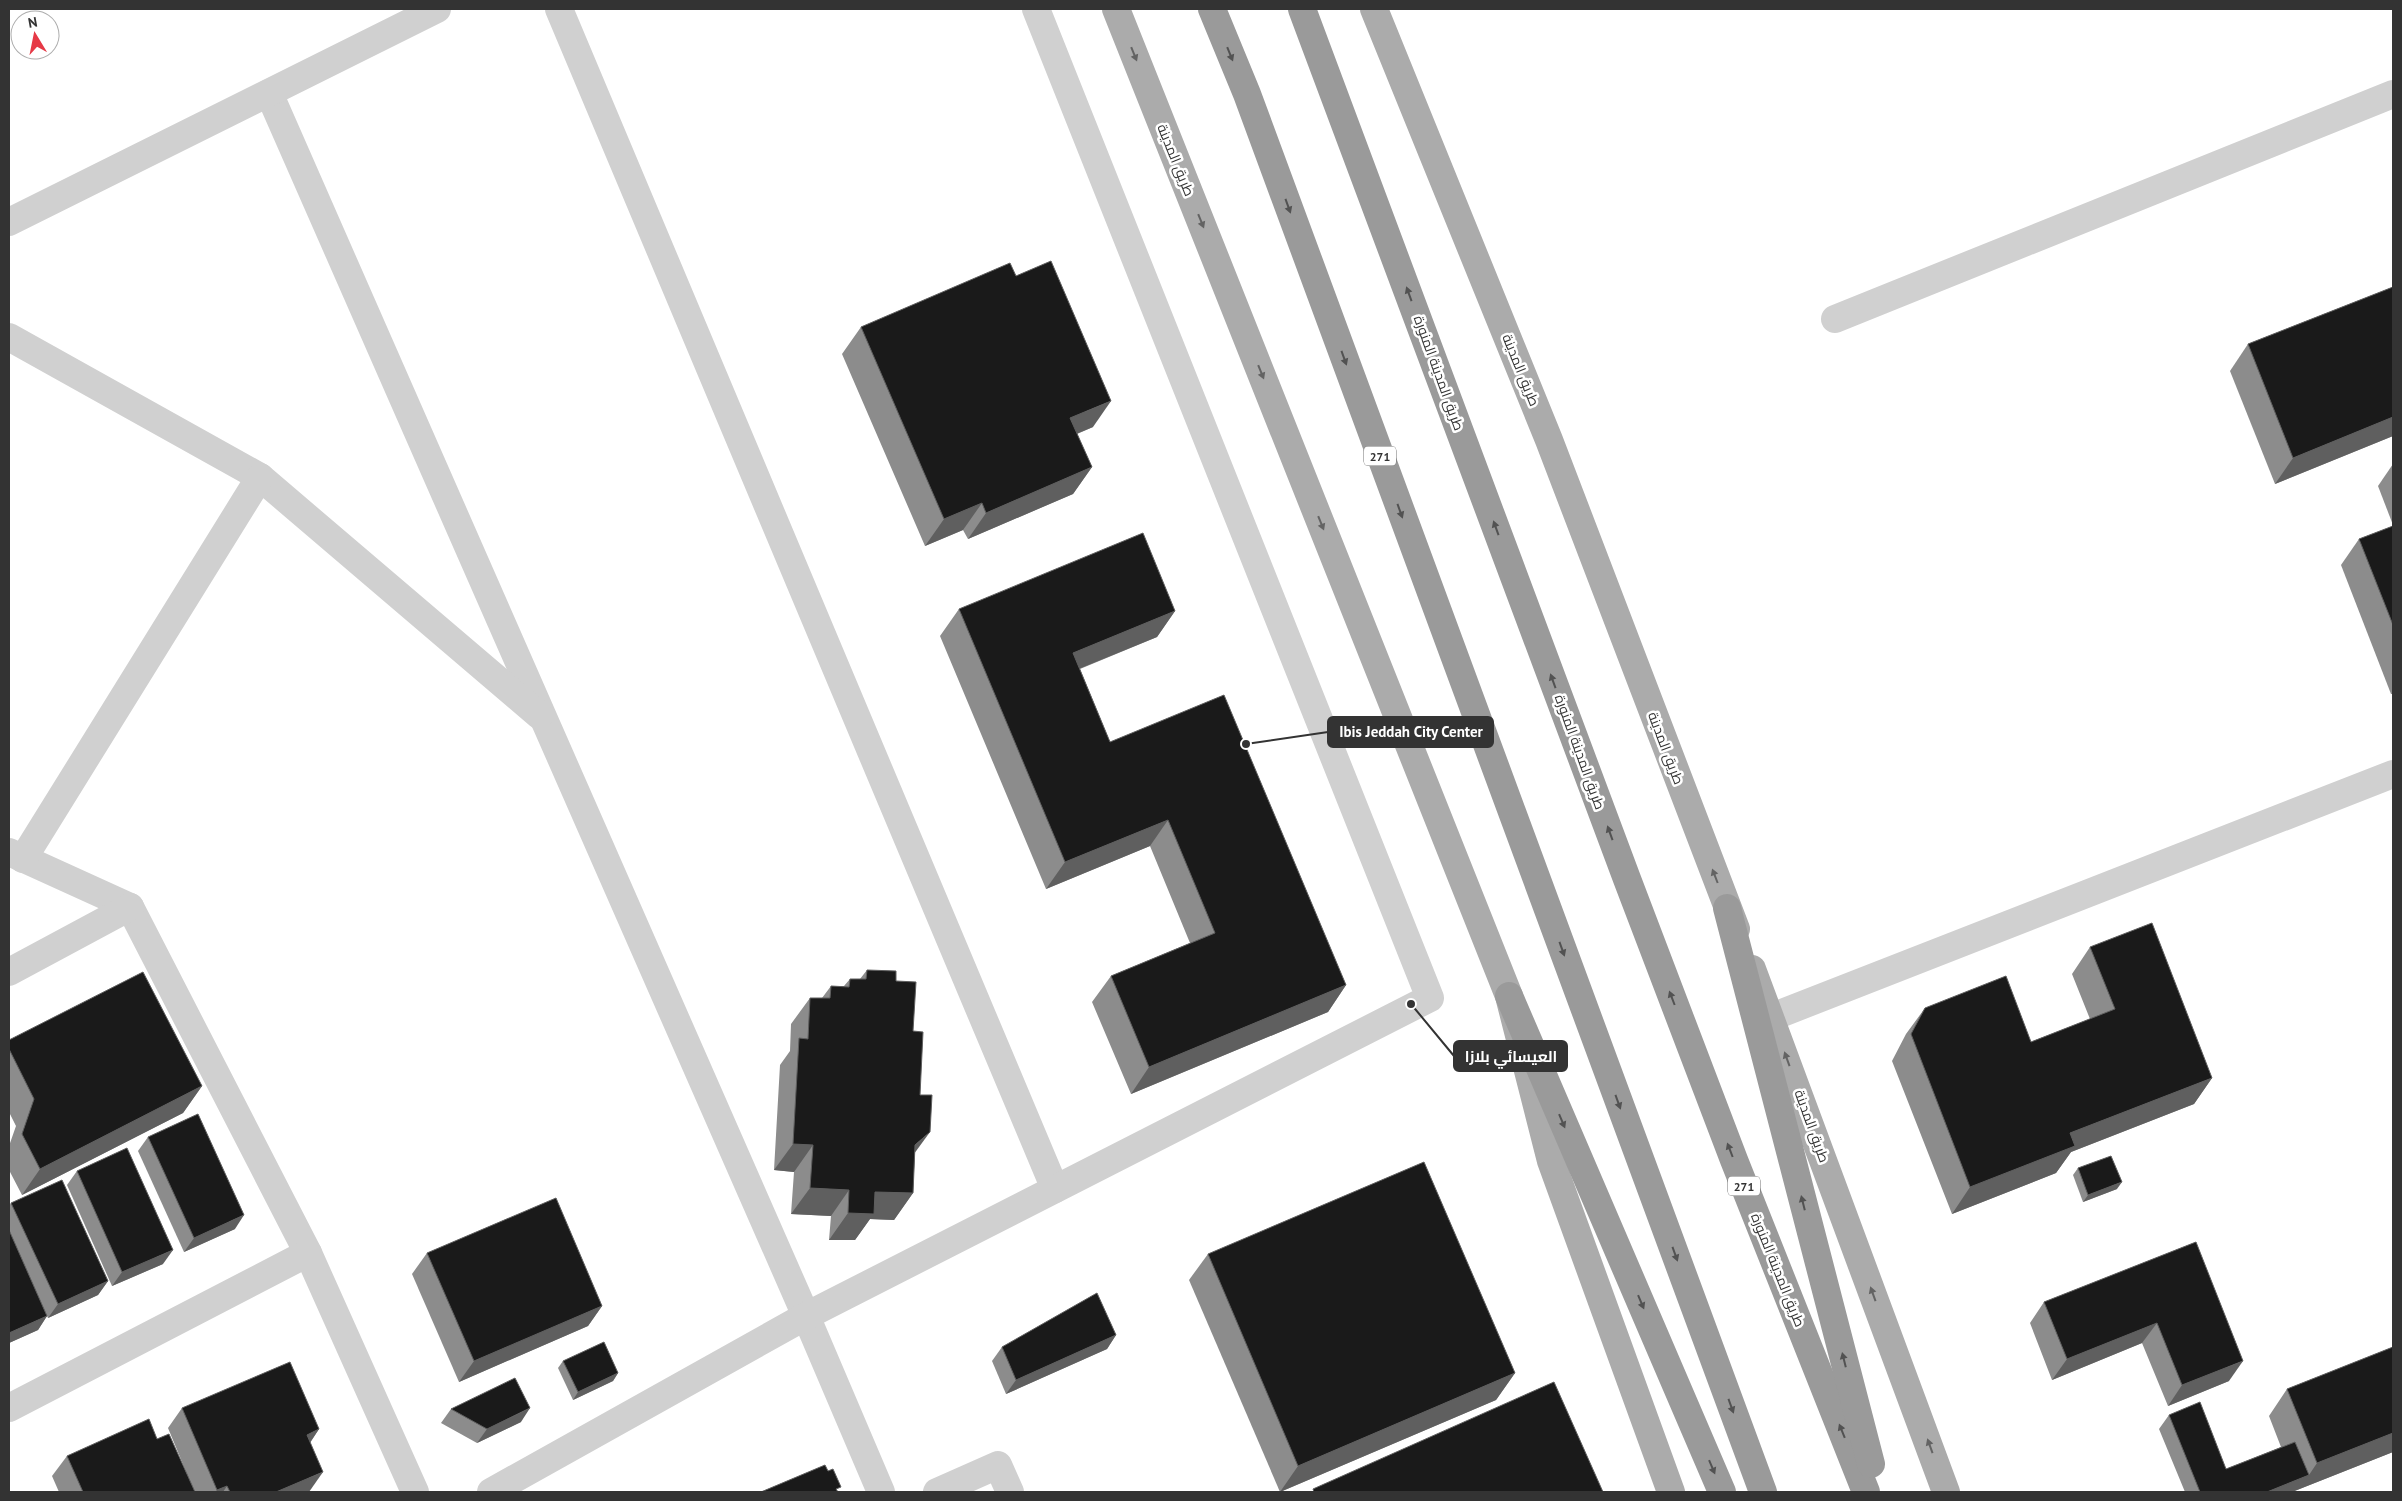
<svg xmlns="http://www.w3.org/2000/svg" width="2402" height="1501" font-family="'PT Sans',Cairo,sans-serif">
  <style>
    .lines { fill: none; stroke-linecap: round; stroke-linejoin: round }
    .minor { stroke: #d0d0d0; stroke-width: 28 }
    .primary { stroke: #ababab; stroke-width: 28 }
    .motorway { stroke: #9a9a9a; stroke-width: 28 }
    .wall { fill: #8c8c8c }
    .shaded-wall { fill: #5f5f5f }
    .building { fill: #1a1a1a; stroke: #5f5f5f }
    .oneway { fill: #636363 }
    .oneway2 { fill: #525252 }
    .labels { text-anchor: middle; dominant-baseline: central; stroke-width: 5; stroke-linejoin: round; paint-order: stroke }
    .shield { fill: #fff; stroke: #707070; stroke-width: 1 }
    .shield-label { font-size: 12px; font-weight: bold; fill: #333 }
    .street-label { font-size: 14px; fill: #333; stroke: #fff }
    .leader { fill: none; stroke: #333; stroke-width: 2 }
    .callout-dot { fill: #333; stroke: #fff; stroke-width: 2 }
    .callout { fill: #333; stroke: #333; stroke-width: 2 }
    .callout-label { font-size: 15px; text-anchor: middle; font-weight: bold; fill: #fff }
  </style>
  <rect width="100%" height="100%" fill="#fff"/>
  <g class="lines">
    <g class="minor">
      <path d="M559,9L1055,1189"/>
      <path d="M269,93L806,1316L881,1492"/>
      <path d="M9,222L437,9"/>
      <path d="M1835,319L2393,94"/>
      <path d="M9,337L260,477L539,715"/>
      <path d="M9,852L130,907L308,1253L415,1492"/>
      <path d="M23,859L260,477"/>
      <path d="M9,972L130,907"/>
      <path d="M1772,1017L2393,774"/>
      <path d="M9,1408L308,1253"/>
      <path d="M491,1492L806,1316L1430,998L1036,9"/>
      <path d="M937,1492L998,1465L1010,1492"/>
    </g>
    <g class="primary">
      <path d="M1116,9L1509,996L1551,1161L1671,1492"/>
      <path d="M1374,9L1549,440L1736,929"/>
      <path d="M1752,969L1946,1492"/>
    </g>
    <g class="motorway">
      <path d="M1212,9L1247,94L1763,1492"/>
      <path d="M1302,9L1627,879L1734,1160L1866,1492"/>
      <path d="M1727,908L1871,1464"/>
      <path d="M1509,996L1722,1492"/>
    </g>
  </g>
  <g class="wall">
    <path d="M1016,276L1093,427L1077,434L1092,467L1073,494L968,539L963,530L925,546L842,354L861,327Z"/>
    <path d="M2393,287V436L2275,484L2230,371L2248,344Z"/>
    <path d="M2393,464V525L2378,486Z"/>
    <path d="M2393,526V694H2391L2341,565L2359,539Z"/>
    <path d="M959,609L1175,611L1157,637L1080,669L1110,742L1346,985L1328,1012L1131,1094L1092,1002L1111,976L1190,943L1150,846L1046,889L940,636Z"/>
    <path d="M2090,947L2212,1078L2194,1104L2071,1152L2056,1173L1952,1214L1892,1061L1906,1034L1925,1008L2031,1042L2090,1019L2072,974Z"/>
    <path d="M867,970L896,981L913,1031L915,1153L913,1193L894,1220L870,1219L855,1240H829L831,1216L791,1214L794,1172L774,1170L780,1065L790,1051L791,1024L810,998H822L831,986H844L850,979H860Z"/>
    <path d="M9,1040L202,1086L183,1113L22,1195L9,1170V1146L16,1126L9,1112Z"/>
    <path d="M148,1137L235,1229L184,1252L138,1151Z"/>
    <path d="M2078,1168L2117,1189L2083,1202L2073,1175Z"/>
    <path d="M77,1171L163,1264L112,1286L67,1185Z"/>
    <path d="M11,1203L108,1281L98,1295L48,1318L47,1316L38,1330L9,1343V1206Z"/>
    <path d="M2196,1242L2229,1381L2168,1406L2142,1343L2052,1380L2030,1323L2044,1302Z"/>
    <path d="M427,1253L602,1306L588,1326L459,1382L412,1274Z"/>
    <path d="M1208,1254L1515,1373L1496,1400L1280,1492L1189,1280Z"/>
    <path d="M1116,1335L1107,1349L1006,1394L992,1361L1002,1347Z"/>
    <path d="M2393,1347V1452L2292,1492H2185L2159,1429L2169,1415L2226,1469L2281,1447L2269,1416L2287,1389Z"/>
    <path d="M563,1361L618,1373L613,1381L573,1400L558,1368Z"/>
    <path d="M182,1408L319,1429L310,1443L309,1492H59L52,1476L67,1456L157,1439L187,1474L168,1428Z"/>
    <path d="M451,1409L521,1422L477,1443L441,1423Z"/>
  </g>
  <g class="shaded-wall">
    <path d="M1111,401L1093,427L1052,444L1070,418Z"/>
    <path d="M2393,417V436L2275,484L2293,458Z"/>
    <path d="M1092,467L1073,494L968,539L986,513Z"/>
    <path d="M982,503L963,530L925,546L944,519Z"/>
    <path d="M1175,611L1157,637L1054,679L1073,653Z"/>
    <path d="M1168,820L1150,846L1046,889L1065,862Z"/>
    <path d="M1346,985L1328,1012L1131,1094L1149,1067Z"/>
    <path d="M2212,1078L2194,1104L2071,1152L2056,1173L1952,1214L1970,1187L2070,1133Z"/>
    <path d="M202,1086L183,1113L22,1195L40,1169Z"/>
    <path d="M930,1132L911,1158L915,1145Z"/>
    <path d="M793,1144L813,1145L794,1172L774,1170Z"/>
    <path d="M2122,1182L2117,1189L2083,1202L2088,1195Z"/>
    <path d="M810,1188L849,1190L831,1216L791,1214Z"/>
    <path d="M875,1192L913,1193L894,1220L870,1219L855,1240H829L848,1213Z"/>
    <path d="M244,1215L235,1229L184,1252L194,1238Z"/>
    <path d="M173,1250L163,1264L112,1286L122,1272Z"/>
    <path d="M108,1281L98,1295L48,1318L58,1304Z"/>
    <path d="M602,1306L588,1326L459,1382L474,1361Z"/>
    <path d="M47,1316L38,1330L9,1343V1333Z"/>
    <path d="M2157,1323L2142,1343L2052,1380L2067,1359Z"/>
    <path d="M1116,1335L1107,1349L1006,1394L1016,1380Z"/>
    <path d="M2243,1361L2229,1381L2168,1406L2182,1385Z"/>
    <path d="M618,1373L613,1381L573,1400L578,1392Z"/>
    <path d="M1515,1373L1496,1400L1280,1492L1298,1466Z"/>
    <path d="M530,1408L521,1422L477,1443L487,1429Z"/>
    <path d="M319,1429L305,1450L307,1435Z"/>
    <path d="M2393,1433V1452L2292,1492H2267L2309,1475L2317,1463Z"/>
    <path d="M323,1472L309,1492H276Z"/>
    <path d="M227,1486L223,1492H215L217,1490Z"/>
  </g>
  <g class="building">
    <path d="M1051,261L1111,401L1070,418L1092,467L986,513L982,503L944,519L861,327L1010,263L1016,276Z"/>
    <path d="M2393,287V417L2293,458L2248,344Z"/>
    <path d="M2393,526V625L2359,539Z"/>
    <path d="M1143,533L1175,611L1073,653L1110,742L1224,695L1346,985L1149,1067L1111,976L1215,933L1168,820L1065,862L959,609Z"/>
    <path d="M2152,923L2212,1078L2070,1133L2075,1146L1970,1187L1911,1034L1925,1008L2006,976L2031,1042L2115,1009L2090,947Z"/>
    <path d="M867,970L896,971V981L916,982L913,1031L923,1032L920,1095H932L930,1132L915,1145L913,1193L875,1192L874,1214L848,1213L849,1190L810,1188L813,1145L793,1144L799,1038L808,1039L810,998H830L831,986L849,987L850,979H866Z"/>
    <path d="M143,972L202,1086L40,1169L22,1134L34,1099L9,1049V1040Z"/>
    <path d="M198,1114L244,1215L194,1238L148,1137Z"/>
    <path d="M127,1148L173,1250L122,1272L77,1171Z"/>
    <path d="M2111,1156L2122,1182L2088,1195L2078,1168Z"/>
    <path d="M1424,1162L1515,1373L1298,1466L1208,1254Z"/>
    <path d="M62,1180L108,1281L58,1304L11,1203Z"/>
    <path d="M556,1198L602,1306L474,1361L427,1253Z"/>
    <path d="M9,1230L47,1316L9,1333Z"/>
    <path d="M2196,1242L2243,1361L2182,1385L2157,1323L2067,1359L2044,1302Z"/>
    <path d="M1097,1293L1116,1335L1016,1380L1002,1347Z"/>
    <path d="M604,1342L618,1373L578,1392L563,1361Z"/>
    <path d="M2393,1347V1433L2317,1463L2287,1389Z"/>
    <path d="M290,1362L319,1429L307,1435L323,1472L276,1492H230L227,1486L217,1490L182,1408Z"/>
    <path d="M515,1378L530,1408L487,1429L451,1409Z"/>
    <path d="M1554,1382L1603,1492H1314L1313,1489Z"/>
    <path d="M2200,1402L2226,1469L2295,1442L2309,1475L2267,1492H2200L2169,1415Z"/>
    <path d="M149,1419L157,1439L169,1434L195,1492H83L67,1456Z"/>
    <path d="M825,1465L828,1471L833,1469L841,1487L836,1489L838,1492H761Z"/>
  </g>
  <defs><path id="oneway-solid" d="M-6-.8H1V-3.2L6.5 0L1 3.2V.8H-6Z" transform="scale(1.25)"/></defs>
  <g class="oneway">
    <use href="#oneway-solid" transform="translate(1134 54) rotate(68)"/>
    <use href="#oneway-solid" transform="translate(1201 221) rotate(68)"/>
    <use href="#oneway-solid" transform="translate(1261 372) rotate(68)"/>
    <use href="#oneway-solid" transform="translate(1321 523) rotate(68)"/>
    <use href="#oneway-solid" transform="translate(1715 876) rotate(-111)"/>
    <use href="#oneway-solid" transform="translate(1787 1059) rotate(-110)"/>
    <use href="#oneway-solid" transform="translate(1873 1294) rotate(-110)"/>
    <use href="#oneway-solid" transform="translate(1930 1446) rotate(-110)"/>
  </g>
  <g class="oneway2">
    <use href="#oneway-solid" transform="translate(1230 54) rotate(68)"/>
    <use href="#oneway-solid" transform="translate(1288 206) rotate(70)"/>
    <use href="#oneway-solid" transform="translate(1409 294) rotate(-110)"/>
    <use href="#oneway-solid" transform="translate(1344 358) rotate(70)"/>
    <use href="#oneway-solid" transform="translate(1400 511) rotate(70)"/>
    <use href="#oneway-solid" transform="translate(1496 528) rotate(-110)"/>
    <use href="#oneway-solid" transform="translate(1553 681) rotate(-110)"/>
    <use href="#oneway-solid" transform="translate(1610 833) rotate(-110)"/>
    <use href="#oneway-solid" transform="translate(1562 949) rotate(70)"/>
    <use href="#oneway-solid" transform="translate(1672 998) rotate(-111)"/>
    <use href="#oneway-solid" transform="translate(1618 1102) rotate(70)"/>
    <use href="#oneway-solid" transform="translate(1562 1121) rotate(67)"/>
    <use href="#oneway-solid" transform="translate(1730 1150) rotate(-111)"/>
    <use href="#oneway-solid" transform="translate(1803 1203) rotate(-104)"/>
    <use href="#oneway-solid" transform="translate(1675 1254) rotate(70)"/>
    <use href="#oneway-solid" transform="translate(1641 1302) rotate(67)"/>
    <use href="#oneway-solid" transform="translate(1844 1360) rotate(-104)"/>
    <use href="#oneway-solid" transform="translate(1731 1406) rotate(70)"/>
    <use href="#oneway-solid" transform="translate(1842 1431) rotate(-112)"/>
    <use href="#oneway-solid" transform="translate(1712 1467) rotate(67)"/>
  </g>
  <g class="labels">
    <g class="shield">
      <rect x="1364" y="446.5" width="32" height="19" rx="4"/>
      <rect x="1728" y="1176.5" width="32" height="19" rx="4"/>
    </g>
    <g class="shield-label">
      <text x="1380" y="456">271</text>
      <text x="1744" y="1186">271</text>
    </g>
    <g class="street-label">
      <text transform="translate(1176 160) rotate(68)">طريق المدينة</text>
      <text transform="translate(1521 370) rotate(68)">طريق المدينة</text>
      <text transform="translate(1439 373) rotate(70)">طريق المدينة المنورة</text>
      <text transform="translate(1666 748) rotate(69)">طريق المدينة</text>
      <text transform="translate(1580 752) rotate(70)">طريق المدينة المنورة</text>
      <text transform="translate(1812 1126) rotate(70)">طريق المدينة</text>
      <text transform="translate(1778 1270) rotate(68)">طريق المدينة المنورة</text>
    </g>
  </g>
  <path class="leader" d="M1246 744L1328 732M1411 1004L1454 1056"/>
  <g class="callout-dot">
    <circle cx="1246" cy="744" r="5"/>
    <circle cx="1411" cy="1004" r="5"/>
  </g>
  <g class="callout">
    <rect x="1328" y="717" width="165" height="30" rx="5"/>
    <rect x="1454" y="1041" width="113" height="30" rx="5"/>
  </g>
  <g class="callout-label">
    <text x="1411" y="737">Ibis Jeddah City Center</text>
    <text x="1511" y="1062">العيسائي بلازا</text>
  </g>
  <rect width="2402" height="1501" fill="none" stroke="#333333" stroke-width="20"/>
  <g transform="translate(35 35) rotate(350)"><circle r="24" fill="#ffffff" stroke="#adadad"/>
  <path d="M0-4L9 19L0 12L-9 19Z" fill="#e63946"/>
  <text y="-8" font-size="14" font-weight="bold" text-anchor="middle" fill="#333333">N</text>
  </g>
</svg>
